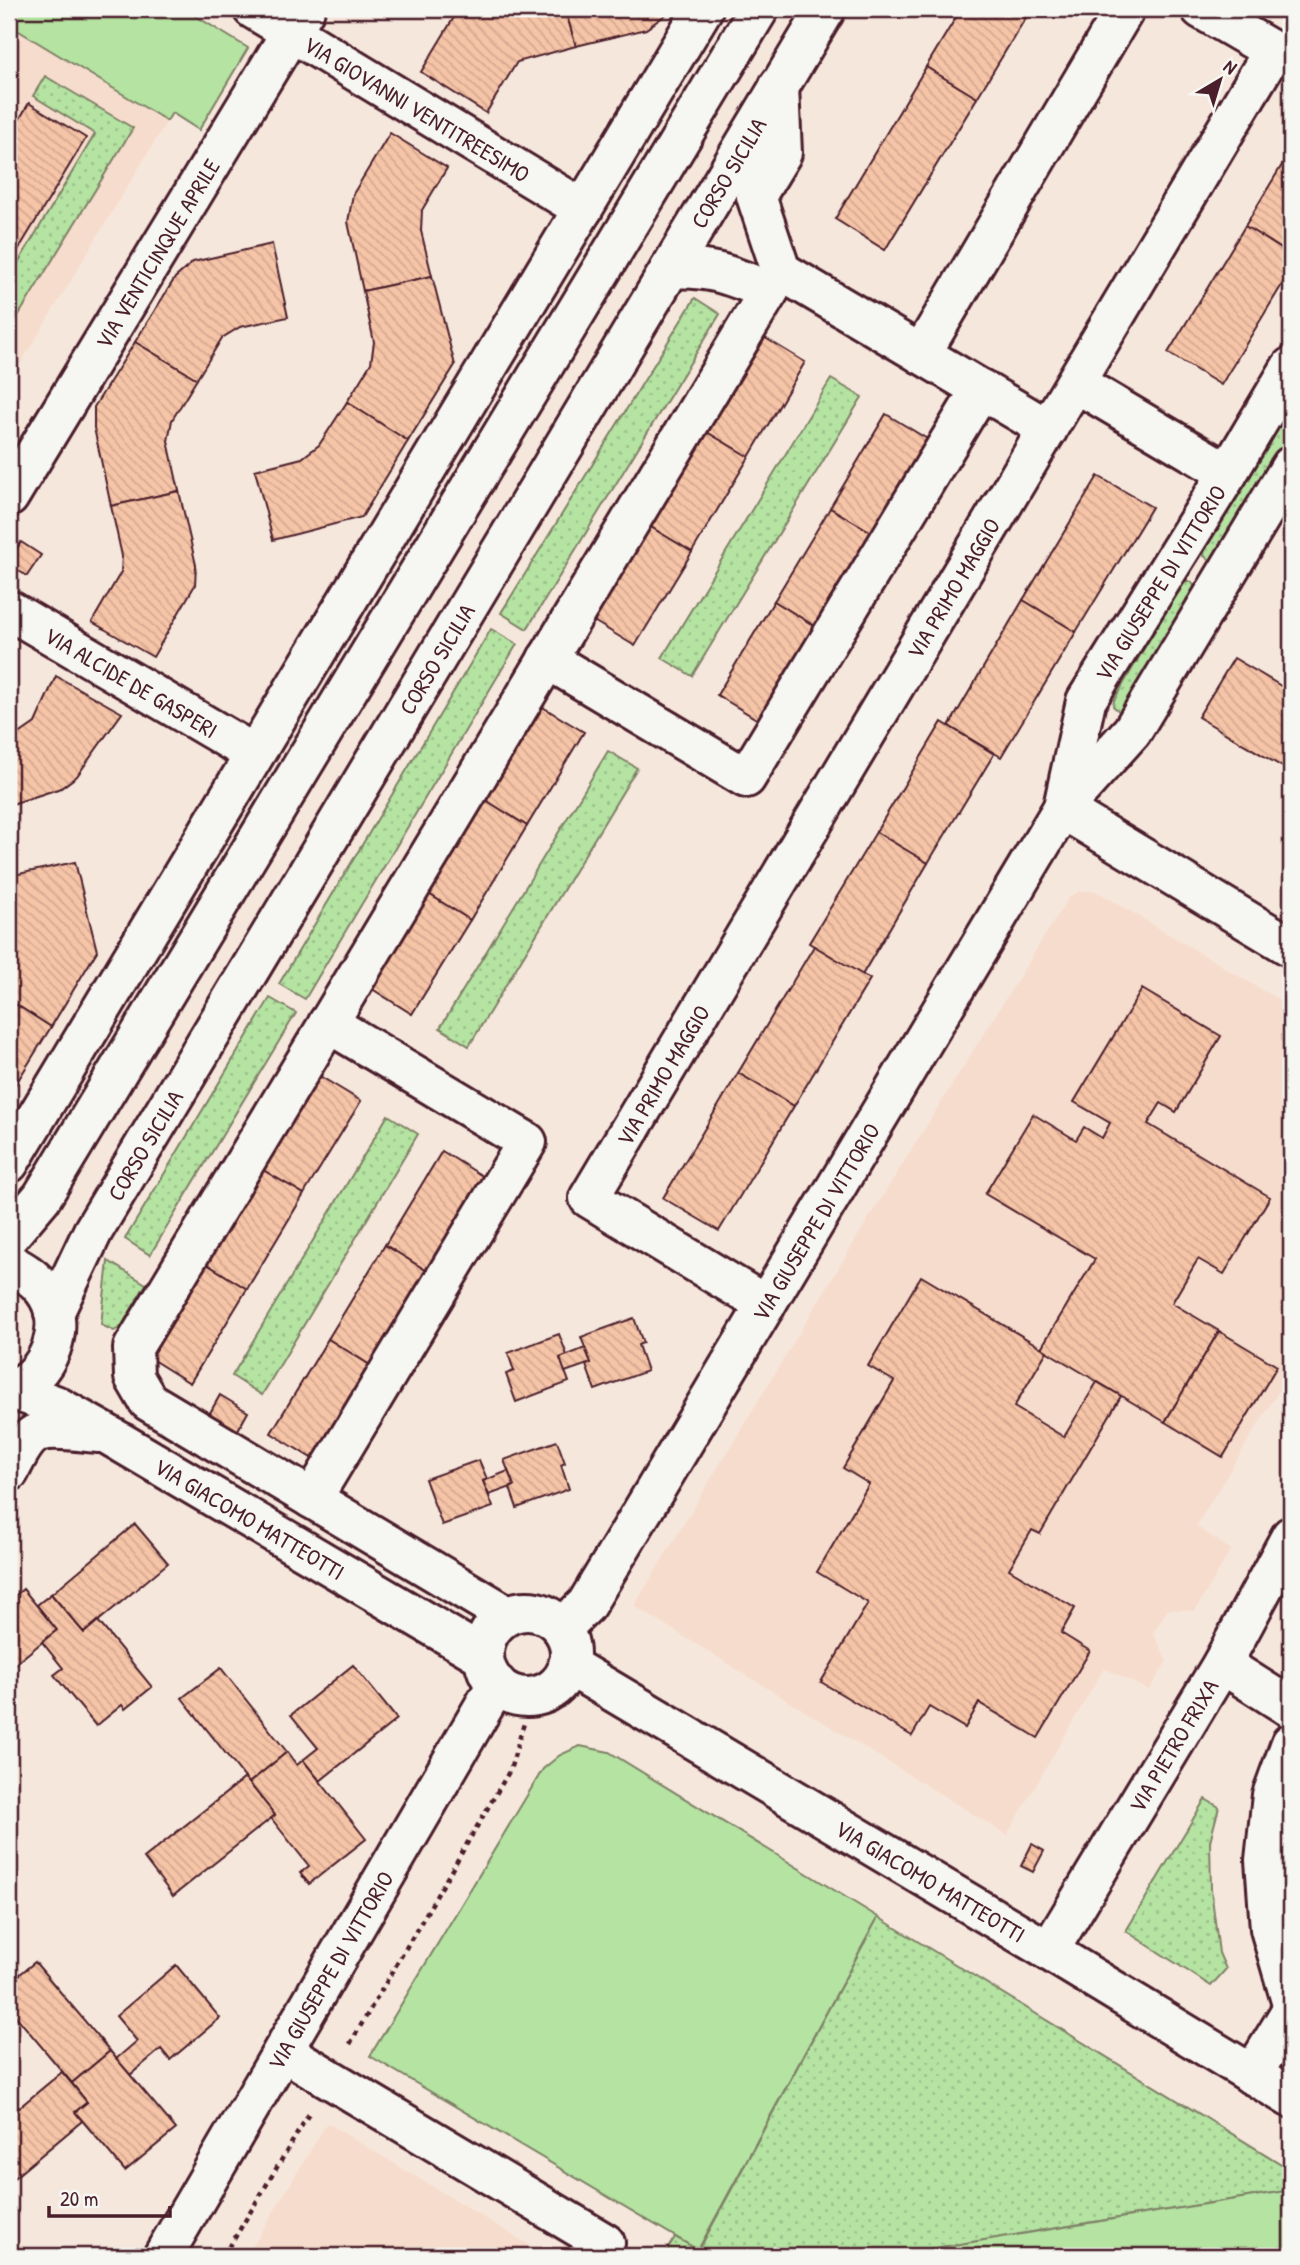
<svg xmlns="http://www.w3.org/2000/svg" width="1300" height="2265" font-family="'Patrick Hand',sans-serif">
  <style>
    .built { fill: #f6dccc }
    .grass { fill: url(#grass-dots); stroke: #7f8166; stroke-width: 2 }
    .park { fill: #b4e3a2; stroke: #7f8166; stroke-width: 2 }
    .building { fill: url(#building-back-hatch); stroke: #4a1f2b; stroke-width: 2 }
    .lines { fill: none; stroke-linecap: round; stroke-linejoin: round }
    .street-casing { stroke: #4a1f2b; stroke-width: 44 }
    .secondary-casing { stroke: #4a1f2b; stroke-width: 44 }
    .path { stroke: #4a1f2b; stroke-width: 4.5; stroke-dasharray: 5 5; stroke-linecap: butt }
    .street { stroke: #f6f6f2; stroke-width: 38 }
    .secondary { stroke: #f6f6f2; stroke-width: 38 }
    .labels { text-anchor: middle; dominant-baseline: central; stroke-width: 6; stroke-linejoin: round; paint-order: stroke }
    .street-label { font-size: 23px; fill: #4a1f2b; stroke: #f6f6f2 }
  </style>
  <defs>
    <pattern id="grass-dots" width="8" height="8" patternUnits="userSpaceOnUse" patternTransform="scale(1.75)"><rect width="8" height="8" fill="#b4e3a2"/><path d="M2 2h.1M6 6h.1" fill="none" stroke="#9cc28c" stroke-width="1.8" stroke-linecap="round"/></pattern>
    <pattern id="building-back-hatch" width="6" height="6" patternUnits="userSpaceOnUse" patternTransform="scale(1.75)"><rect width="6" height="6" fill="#f6c4a7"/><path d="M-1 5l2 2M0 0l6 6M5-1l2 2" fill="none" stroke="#d4a890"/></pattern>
  </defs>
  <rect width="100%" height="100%" fill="#f6e7dc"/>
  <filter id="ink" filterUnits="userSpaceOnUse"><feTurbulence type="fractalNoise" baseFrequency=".0143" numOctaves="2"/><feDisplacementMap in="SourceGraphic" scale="14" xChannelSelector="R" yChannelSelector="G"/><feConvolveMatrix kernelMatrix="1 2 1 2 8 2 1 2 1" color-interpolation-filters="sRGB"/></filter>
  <g filter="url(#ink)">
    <g class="built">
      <path d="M9,25L167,121L9,383Z"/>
      <path d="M1080,891H1096L1291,1007V1371L1196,1526L1231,1550L1195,1611L1168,1609L1153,1633L1167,1661L1149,1690L1104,1668L1007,1835L634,1606L864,1226L1069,897Z"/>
      <path d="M327,2123L544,2254L548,2256H247Z"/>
    </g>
    <g class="grass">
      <path d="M45,76L133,128L9,331V278L95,134L33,96Z"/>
      <path d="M695,298L720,314L527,629L501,613Z"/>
      <path d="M831,379L862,397L692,676L662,658Z"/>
      <path d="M1291,403V435L1220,557L1216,561L1211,560L1204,556L1205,548Z"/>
      <path d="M1187,581L1192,582L1196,590L1121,713L1113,706L1114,700L1181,585Z"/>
      <path d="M491,629L517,644L305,999L279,984Z"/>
      <path d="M608,751L637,768L469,1046L440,1028Z"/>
      <path d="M270,998L296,1013L150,1255L125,1239Z"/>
      <path d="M388,1115L418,1134L262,1395L232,1376Z"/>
      <path d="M108,1261L146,1284L121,1327L114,1331L101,1325Z"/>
      <path d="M1205,1799L1219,1807L1210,1841L1211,1889L1219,1953L1226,1969L1211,1986L1126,1931Z"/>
      <path d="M878,1917L1291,2170V2190L886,2256H663L675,2237L699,2250Z"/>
    </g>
    <g class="park">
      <path d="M9,9H184L248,48L199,130L172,113L167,121L9,25Z"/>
      <path d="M580,1746L609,1752L878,1917L698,2250L370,2056L543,1769L560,1755Z"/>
      <path d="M1291,2190V2256H886Z"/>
    </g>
    <g class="building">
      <path d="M459,9H565L576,46L517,62L486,113L421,72Z"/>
      <path d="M565,9H671L668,13L646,29L576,46Z"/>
      <path d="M961,9H1031L977,98L926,67Z"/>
      <path d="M926,67L977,98L885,250L835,219Z"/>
      <path d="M29,103L86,138L9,265V137Z"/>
      <path d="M390,133L447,168L422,210L421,231L432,276L363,291L348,222L353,194Z"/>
      <path d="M1291,150V255L1245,226Z"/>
      <path d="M1245,226L1291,255V270L1221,385L1168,353Z"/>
      <path d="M272,244L288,317L240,327L222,338L197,379L135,342L175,278L193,262Z"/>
      <path d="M432,276L455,365L408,441L347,402L371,363L374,342L363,291Z"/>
      <path d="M762,336L805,362L749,457L705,431Z"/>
      <path d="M135,342L197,379L172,420L168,441L179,491L111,506L94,428V407Z"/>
      <path d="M347,402L408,441L362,517L273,540L255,470L302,458L319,445Z"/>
      <path d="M886,414L929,440L873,533L830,508Z"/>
      <path d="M705,431L749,457L692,552L649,526Z"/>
      <path d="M1098,476L1152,507L1076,632L1023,600Z"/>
      <path d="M179,491L196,565L195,585L153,657L92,622L121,572L122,556L111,506Z"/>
      <path d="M830,508L873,533L816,627L774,601Z"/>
      <path d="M649,526L692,552L635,646L592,620Z"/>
      <path d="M21,542L41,555L27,576L9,565V561Z"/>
      <path d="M1023,600L1076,632L1001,757L949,726Z"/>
      <path d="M774,601L816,627L760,721L717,695Z"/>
      <path d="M1234,658L1291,692V772L1198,717Z"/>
      <path d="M56,676L122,713L77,776L61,788L9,805V735L22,732L35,723Z"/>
      <path d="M541,706L584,732L527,826L484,799Z"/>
      <path d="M942,722L994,754L928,863L876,832Z"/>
      <path d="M484,799L527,826L470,920L427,893Z"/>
      <path d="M876,832L928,863L862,975L809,943Z"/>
      <path d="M75,862L97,951L51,1027L9,1000V955L14,946L9,943L13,929L9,911V876Z"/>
      <path d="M427,893L470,920L412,1014L369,987Z"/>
      <path d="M814,946L870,979L794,1106L738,1073Z"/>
      <path d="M1142,989L1221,1036L1176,1112L1161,1103L1148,1124L1270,1197L1224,1274L1198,1259L1172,1303L1219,1331L1165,1422L1041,1348L1095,1259L985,1194L1033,1114L1076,1140L1084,1127L1102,1138L1110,1123L1074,1102Z"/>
      <path d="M9,1000L51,1027L9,1095Z"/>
      <path d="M738,1073L794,1106L719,1231L663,1198Z"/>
      <path d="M318,1075L361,1101L304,1194L261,1169Z"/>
      <path d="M442,1151L484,1177L427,1271L385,1245Z"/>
      <path d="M261,1169L304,1194L247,1289L205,1263Z"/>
      <path d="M385,1245L427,1271L370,1365L328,1339Z"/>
      <path d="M205,1263L247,1289L190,1383L148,1357Z"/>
      <path d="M921,1276L1047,1351L1014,1407L1064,1437L1097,1382L1121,1396L1040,1534L1032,1530L1009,1569L1075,1608L1061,1633L1090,1651L1038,1738L979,1703L965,1728L929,1707L912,1736L821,1682L868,1603L817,1572L869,1484L843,1468L894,1381L868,1366Z"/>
      <path d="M634,1318L643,1343L638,1345L647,1371L595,1390L586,1365L591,1363L581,1337Z"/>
      <path d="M1219,1331L1277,1366L1223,1457L1165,1422Z"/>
      <path d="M559,1334L567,1355L560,1358L569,1382L516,1402L506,1374L514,1371L508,1353Z"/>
      <path d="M328,1339L370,1365L313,1459L271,1433Z"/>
      <path d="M585,1348L591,1363L565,1372L560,1358Z"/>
      <path d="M220,1395L248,1412L234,1437L206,1420Z"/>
      <path d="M557,1441L565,1463L561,1465L569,1489L517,1508L510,1488L514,1486L504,1460Z"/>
      <path d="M479,1460L487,1479L483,1481L493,1507L442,1525L425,1479Z"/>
      <path d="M508,1471L514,1486L489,1495L483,1481Z"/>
      <path d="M135,1524L168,1563L84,1633L51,1594Z"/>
      <path d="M23,1589L57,1630L9,1669V1601Z"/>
      <path d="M51,1594L84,1633L98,1621L152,1687L125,1709L122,1705L96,1726L54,1675L63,1668L42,1642L57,1630L37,1605Z"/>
      <path d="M353,1665L397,1719L320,1781L303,1760L318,1748L291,1715Z"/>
      <path d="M221,1668L287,1752L249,1783L182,1698Z"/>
      <path d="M287,1752L297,1765L303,1760L366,1839L309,1884L300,1873L309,1866L271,1818L275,1815L249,1783Z"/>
      <path d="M245,1778L275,1815L173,1896L144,1858Z"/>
      <path d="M1032,1844L1044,1851L1033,1872L1021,1866Z"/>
      <path d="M35,1962L110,2051L72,2083L9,2008V1983Z"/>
      <path d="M176,1965L220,2018L170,2060L161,2049L130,2075L116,2059L137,2041L116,2016Z"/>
      <path d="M110,2051L176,2129L125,2171L75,2112L87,2102L72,2083Z"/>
      <path d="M62,2072L87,2102L75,2112L82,2121L9,2182V2116Z"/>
    </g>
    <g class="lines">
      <defs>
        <g id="street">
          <path id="s1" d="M253,9L583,209"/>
          <path d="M670,269C710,266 732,276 769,291"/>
          <path d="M781,271L1048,429"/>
          <path d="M921,354L1125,9"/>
          <path d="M1076,383L1228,473"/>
          <path id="s2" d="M9,497L305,9"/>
          <path id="s3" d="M9,610L254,754"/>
          <path d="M547,659L746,778L981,389"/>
          <path id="s4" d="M1063,807L1086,701L1228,473L1291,367"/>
          <path d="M1062,809L1291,947"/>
          <path d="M9,1163L703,9"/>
          <path id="s5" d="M766,1305L589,1198L1273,51L1201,9"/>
          <path id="s6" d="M13,1390L55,1405L105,1433L483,1656"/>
          <path d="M9,1472C15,1461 23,1441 35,1434C48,1426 82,1432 98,1433"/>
          <path d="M312,1499L527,1142L328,1023"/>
          <circle cx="527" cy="1654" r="43"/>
          <path d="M507,1615L148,1401L134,1377L133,1348L781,271L756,196L782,153L779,86"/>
          <path id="s7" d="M562,1628L586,1605L624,1542L1062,809L1132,731L1291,466"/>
          <path d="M1222,1664L1291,1708"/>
          <path id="s8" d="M568,1665L1049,1951L1291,2098"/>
          <path d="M1291,1743L1272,1795L1265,1860L1270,1929L1291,2001"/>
          <path id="s9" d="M1049,1951L1222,1664L1291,1536"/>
          <path d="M283,2051L605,2243"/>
          <path d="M1252,2075L1291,2011"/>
          <path id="s10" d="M163,2256L497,1684"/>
        </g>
        <g id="secondary">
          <path d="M9,1236L42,1197L759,9"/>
          <path d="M9,1263C22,1270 34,1277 43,1289C71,1324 48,1378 9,1391"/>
          <path id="s11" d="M54,1313L93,1231L826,9"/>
        </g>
      </defs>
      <use href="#street" class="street-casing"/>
      <use href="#secondary" class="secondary-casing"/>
      <g class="path">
        <path d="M350,2044L510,1770L525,1720"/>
        <path d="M224,2256L310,2112"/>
      </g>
      <use href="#street" class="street"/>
      <use href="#secondary" class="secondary"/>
    </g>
  </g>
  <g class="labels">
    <g class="street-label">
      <text stroke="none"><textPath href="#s1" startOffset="192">VIA GIOVANNI VENTITREESIMO</textPath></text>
      <text stroke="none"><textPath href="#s11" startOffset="1325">CORSO SICILIA</textPath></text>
      <text stroke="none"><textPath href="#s2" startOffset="285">VIA VENTICINQUE APRILE</textPath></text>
      <text stroke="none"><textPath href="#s4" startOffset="248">VIA GIUSEPPE DI VITTORIO</textPath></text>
      <text stroke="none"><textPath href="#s5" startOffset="917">VIA PRIMO MAGGIO</textPath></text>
      <text stroke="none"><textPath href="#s11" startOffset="758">CORSO SICILIA</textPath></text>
      <text stroke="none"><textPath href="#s3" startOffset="142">VIA ALCIDE DE GASPERI</textPath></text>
      <text stroke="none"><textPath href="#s5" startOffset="350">VIA PRIMO MAGGIO</textPath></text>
      <text stroke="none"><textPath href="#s11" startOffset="191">CORSO SICILIA</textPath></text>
      <text stroke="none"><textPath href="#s7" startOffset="480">VIA GIUSEPPE DI VITTORIO</textPath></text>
      <text stroke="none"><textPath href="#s6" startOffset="270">VIA GIACOMO MATTEOTTI</textPath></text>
      <text stroke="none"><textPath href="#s9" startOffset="240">VIA PIETRO FRIXA</textPath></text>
      <text stroke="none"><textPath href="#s8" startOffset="422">VIA GIACOMO MATTEOTTI</textPath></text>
      <text stroke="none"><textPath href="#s10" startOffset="331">VIA GIUSEPPE DI VITTORIO</textPath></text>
    </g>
  </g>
  <rect width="1300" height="2265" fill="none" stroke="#f6f6f2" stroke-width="35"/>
  <rect x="18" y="18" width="1265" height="2230" fill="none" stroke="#4a1f2b" stroke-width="2.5" filter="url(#ink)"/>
  <g transform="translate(1220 80) rotate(38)" stroke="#f6f6f2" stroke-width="5" paint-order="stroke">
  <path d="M0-5L12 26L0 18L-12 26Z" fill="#4a1f2b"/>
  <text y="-10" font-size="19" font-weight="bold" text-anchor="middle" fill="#4a1f2b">N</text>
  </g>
  <path d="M49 2206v10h121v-10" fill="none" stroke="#4a1f2b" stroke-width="3.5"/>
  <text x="60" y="2206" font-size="21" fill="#4a1f2b" stroke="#f6f6f2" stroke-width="5" paint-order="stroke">20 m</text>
</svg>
